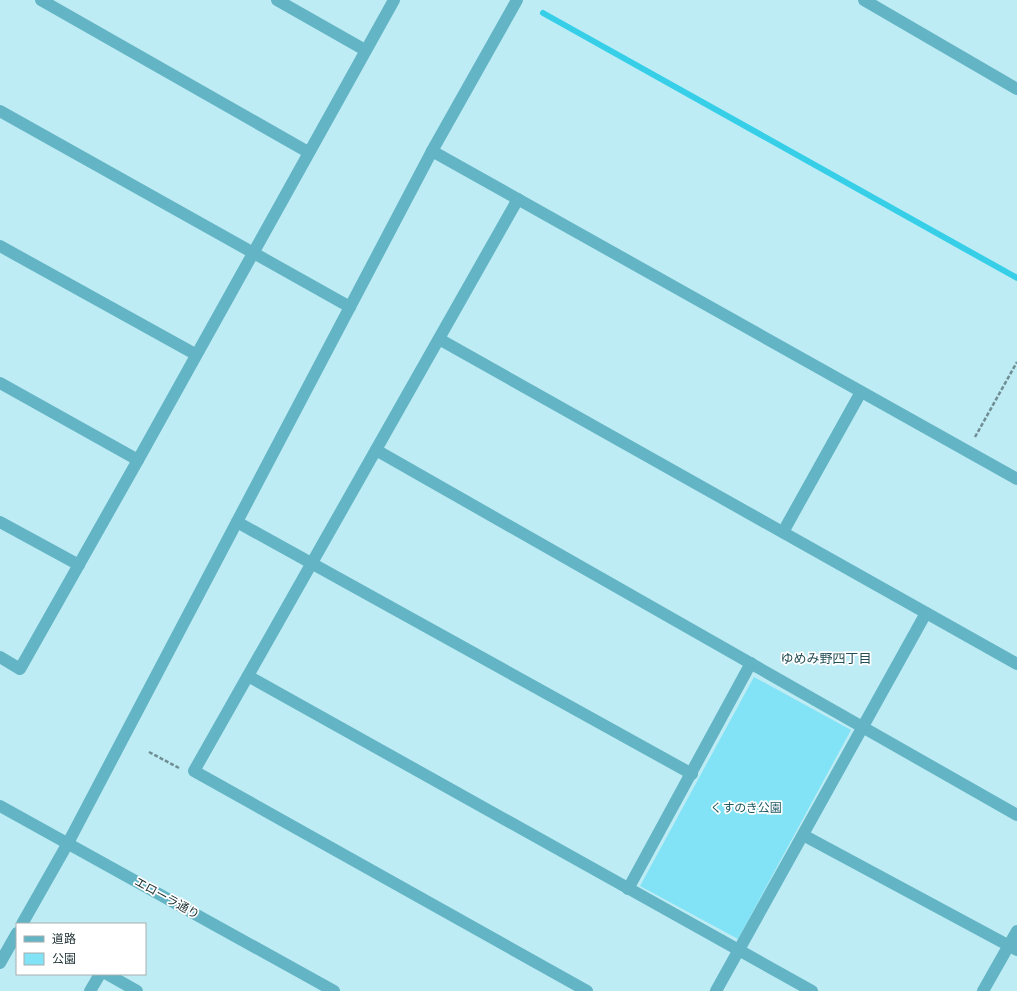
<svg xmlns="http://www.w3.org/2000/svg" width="1017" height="991" font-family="'Asap Condensed','Noto Sans JP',sans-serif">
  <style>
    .green { fill: #81e3f5 }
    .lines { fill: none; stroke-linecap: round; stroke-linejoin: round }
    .stream { stroke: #37cfe7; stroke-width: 6 }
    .path { stroke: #6f8e94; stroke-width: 2.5; stroke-dasharray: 4 2; stroke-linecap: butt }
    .minor { stroke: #63b5c5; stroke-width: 12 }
    .tertiary { stroke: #63b5c5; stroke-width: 12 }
    .labels { text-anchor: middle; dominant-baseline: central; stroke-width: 3.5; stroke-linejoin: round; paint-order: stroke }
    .park-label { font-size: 12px; fill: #1e5a64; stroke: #fff }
    .street-label { font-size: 12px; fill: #233538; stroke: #fff }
    .neighbourhood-label { font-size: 13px; fill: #244e56; stroke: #fff }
  </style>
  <rect width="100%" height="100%" fill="#beecf5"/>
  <path class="green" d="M754,677L851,730L738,939L640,886Z"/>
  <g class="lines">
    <path class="stream" d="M543,13L1017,278"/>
    <g class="path">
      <path d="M975,437L1017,362"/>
      <path d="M149,752L179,768"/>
    </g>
    <g class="minor">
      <path d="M41,0L308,152"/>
      <path d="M277,0L365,50"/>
      <path d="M864,0L1017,89"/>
      <path d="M0,111L350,307"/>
      <path d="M432,151L1017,479"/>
      <path d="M518,199L194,771L587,991"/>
      <path d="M0,246L195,354"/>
      <path d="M439,339L1017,664"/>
      <path d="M0,383L138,460"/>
      <path d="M376,450L1017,815"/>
      <path d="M0,522L79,565"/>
      <path d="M237,522L692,774"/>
      <path d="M783,532L861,392"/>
      <path d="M0,657L20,669L138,460L394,0"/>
      <path d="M248,676L812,991"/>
      <path d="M803,835L1017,950"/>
      <path d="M628,889L751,663"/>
      <path d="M107,974L137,991"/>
      <path d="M90,991L100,974"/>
      <path d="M716,991L926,613"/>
      <path d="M983,991L1017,931"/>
    </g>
    <g class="tertiary">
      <path d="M0,806L334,991"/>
      <path d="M22,924L68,843L432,151L517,0"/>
      <path d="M0,963L17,933"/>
    </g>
  </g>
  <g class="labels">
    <g class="park-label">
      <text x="746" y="808">くすのき公園</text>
    </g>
    <g class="street-label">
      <text transform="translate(167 898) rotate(29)">エローラ通り</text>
    </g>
    <g class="neighbourhood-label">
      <text x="826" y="658">ゆめみ野四丁目</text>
    </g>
  </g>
  <rect x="16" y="923" width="130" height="52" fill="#ffffff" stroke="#a7aeaf"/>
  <rect x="24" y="936" width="20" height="6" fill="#63b5c5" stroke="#a7aeaf"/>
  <text x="52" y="943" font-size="12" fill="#233538">道路</text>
  <rect x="24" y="953" width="20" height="12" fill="#81e3f5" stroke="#a7aeaf"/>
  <text x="52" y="963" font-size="12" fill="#233538">公園</text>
</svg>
